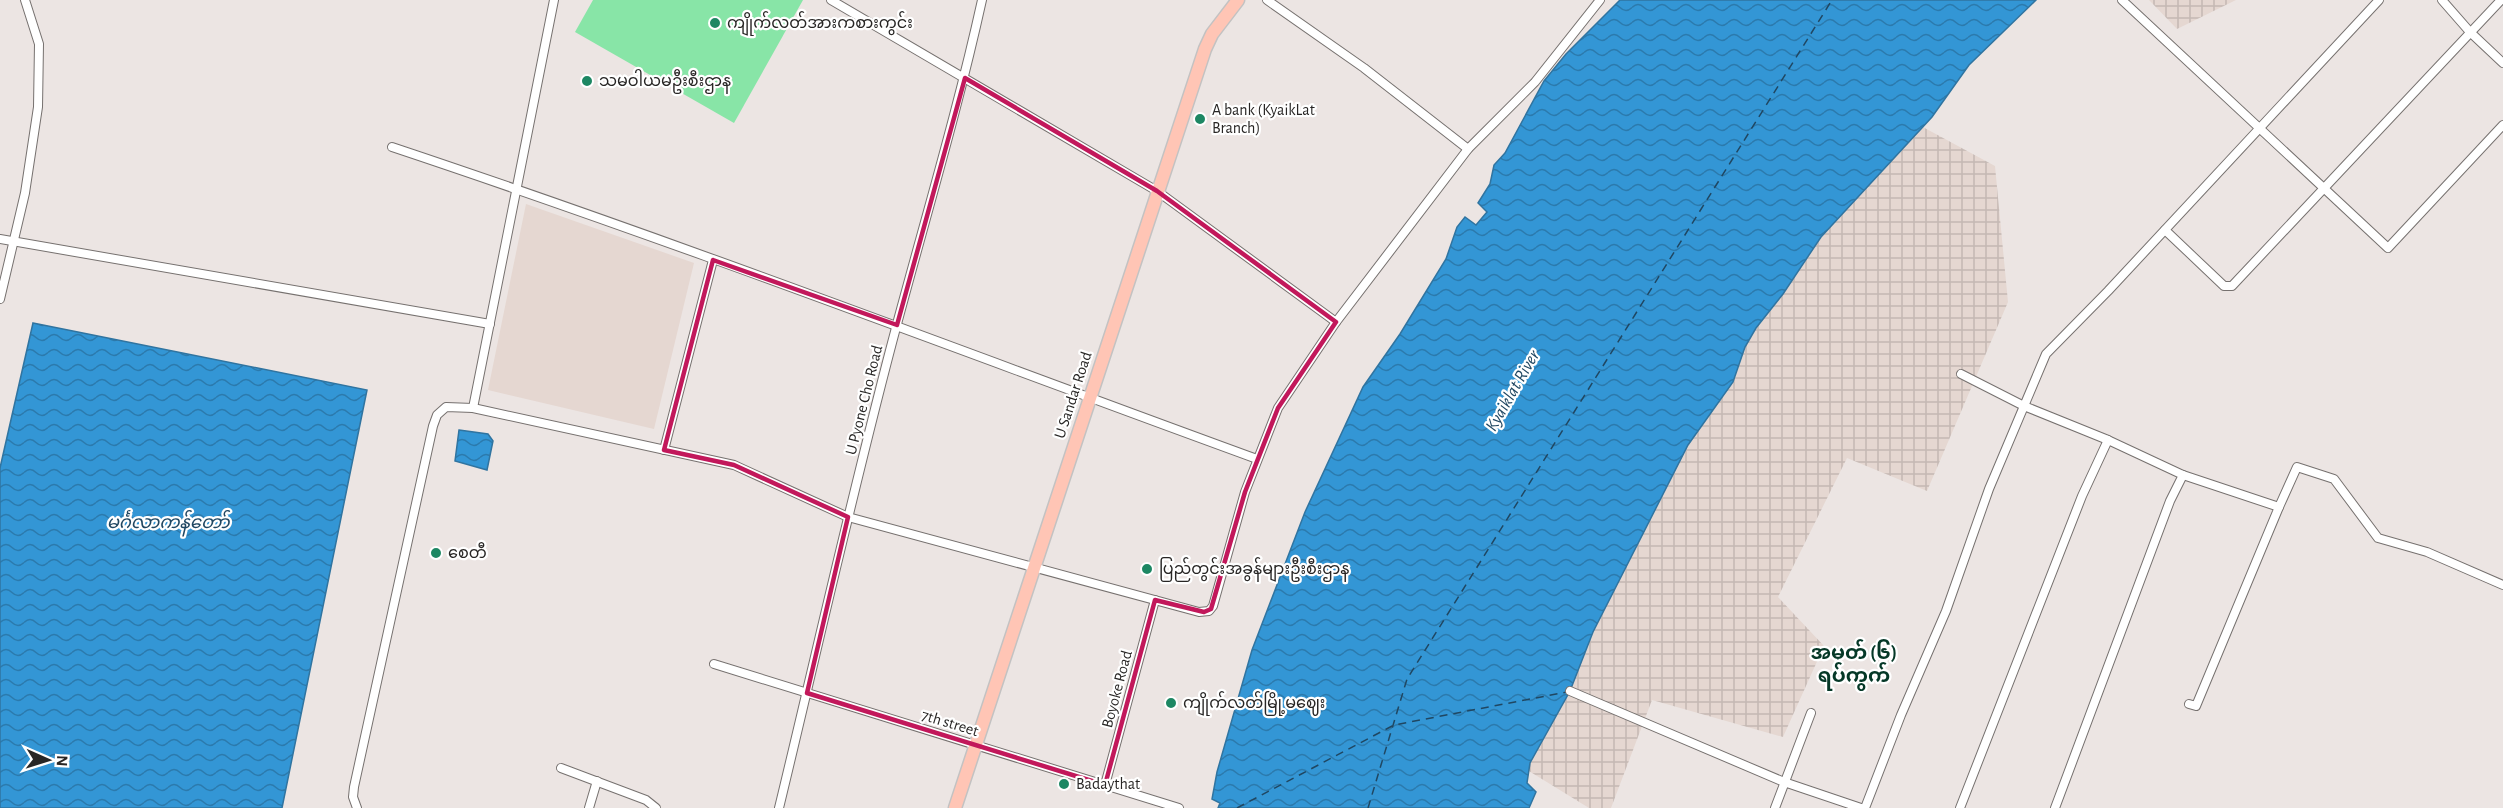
<svg xmlns="http://www.w3.org/2000/svg" width="2503" height="808" font-family="'Alegreya Sans','Noto Sans Myanmar',sans-serif">
  <style>
    .built { fill: #e5d7d1 }
    .industrial { fill: url(#industrial-grid) }
    .park { fill: #88e5a7 }
    .water { fill: url(#water-waves); stroke: #3074a0; stroke-width: 1.5 }
    .lines { fill: none; stroke-linecap: round; stroke-linejoin: round }
    .ferry { stroke: #204762; stroke-width: 1.5; stroke-dasharray: 8 6; stroke-linecap: butt }
    .minor-casing { stroke: #76716f; stroke-width: 10 }
    .primary-casing { stroke: #c3c2c2; stroke-width: 15 }
    .minor { stroke: #fff; stroke-width: 8 }
    .primary { stroke: #ffc5b5; stroke-width: 12 }
    .marked { fill: none; stroke: #c2185b; stroke-width: 4.5; stroke-linejoin: round }
    .poi-dot { fill: #1d8763; stroke: #fff; stroke-width: 2 }
    .labels { text-anchor: middle; dominant-baseline: central; stroke-width: 4.5; stroke-linejoin: round; paint-order: stroke }
    .poi-label { font-size: 16px; fill: #282625; stroke: #fff; text-anchor: start }
    .street-label { font-size: 16px; fill: #282625; stroke: #fff }
    .water-label { font-size: 18px; font-style: italic; fill: #204762; stroke: #fff }
    .quarter-label { font-size: 20px; font-weight: bold; fill: #053827; stroke: #fff }
  </style>
  <defs>
    <pattern id="industrial-grid" width="8" height="8" patternUnits="userSpaceOnUse" patternTransform="scale(1.5)"><rect width="8" height="8" fill="#e5d7d1"/><path d="M0 4h8M4 0v8" fill="none" stroke="#c4b8b3"/></pattern>
    <pattern id="water-waves" width="16" height="10" patternUnits="userSpaceOnUse" patternTransform="scale(1.5)"><rect width="16" height="10" fill="#3396d5"/><path d="M0 5q4-4 8 0t8 0" fill="none" stroke="#2b7aad"/></pattern>
  </defs>
  <rect width="100%" height="100%" fill="#ece5e3"/>
  <path class="built" d="M526,204L694,263L654,429L488,390Z"/>
  <g class="industrial">
    <path d="M2149,0H2236L2177,29Z"/>
    <path d="M1908,119L1995,166L2008,302L1927,491L1847,458L1778,597L1824,646L1783,737L1652,700L1611,808H1589L1516,763L1769,246Z"/>
  </g>
  <path class="park" d="M593,0H803L734,123L575,32Z"/>
  <g class="water">
    <path d="M1620,0H2036L1969,65L1932,117L1821,237L1783,294L1756,328L1745,347L1733,382L1688,445L1593,632L1570,691L1530,763L1527,783L1536,792L1529,808H1218L1220,803L1212,799L1217,772L1252,650L1305,512L1363,387L1400,334L1446,259L1457,227L1465,217L1476,225L1487,212L1478,203L1490,184L1494,165L1505,153L1544,81L1566,54Z"/>
    <path d="M33,323L367,390L282,808H0V468Z"/>
    <path d="M459,430L488,434L493,441L487,470L455,461Z"/>
  </g>
  <g class="lines">
    <g class="ferry">
      <path d="M1237,808L1394,725L1567,692"/>
      <path d="M1368,808L1407,679L1832,0"/>
    </g>
    <defs>
      <g id="minor">
        <path d="M831,0L1157,191L1336,322"/>
        <path d="M1267,0L1364,68L1468,149"/>
        <path d="M2122,0L2388,248L2503,125"/>
        <path d="M2442,0L2470,32L2503,63"/>
        <path d="M392,147C683,244 969,354 1257,459"/>
        <path d="M2165,230L2224,286H2232L2501,0"/>
        <path d="M0,239L490,324"/>
        <path d="M0,299L25,193L38,107L39,44L25,0"/>
        <path d="M1961,374L2024,406L2108,440L2183,475L2279,507L2196,706L2189,704"/>
        <path d="M473,408L554,0"/>
        <path d="M664,450L713,260"/>
        <path d="M2279,507L2297,467L2334,479L2378,538L2427,552L2503,585"/>
        <path d="M714,664L1179,808"/>
        <path d="M1570,691L1784,782L1861,808"/>
        <path d="M561,768L646,800L656,808"/>
        <path d="M1105,785L1155,600"/>
        <path d="M357,808L353,797L354,787L433,426L437,415L446,407L473,408L734,465L848,517L1199,612L1209,611L1213,606L1245,492L1278,408L1336,322L1468,149L1535,82L1600,0"/>
        <path d="M589,808L597,781"/>
        <path d="M779,808C818,647 854,484 897,324C926,216 958,109 982,0"/>
        <path d="M1775,808L1811,713"/>
        <path d="M1865,808L1901,715L1946,611L1989,489L2046,354L2108,291L2379,0"/>
        <path d="M1960,808L2082,496L2108,440"/>
        <path d="M2055,808L2170,501L2183,475"/>
      </g>
      <path id="primary" d="M955,808L1205,49L1212,34L1238,0"/>
    </defs>
    <use href="#minor" class="minor-casing"/>
    <use href="#primary" class="primary-casing"/>
    <use href="#minor" class="minor"/>
    <use href="#primary" class="primary"/>
  </g>
  <path class="marked" d="M965,78L1157,191L1336,322L1278,408L1245,492L1211,609L1204,612L1155,600L1105,785L807,693L848,517L734,465L664,450L713,260L897,325Z"/>
  <g class="poi-dot">
    <circle cx="715" cy="23" r="6"/>
    <circle cx="587" cy="81" r="6"/>
    <circle cx="1200" cy="119" r="6"/>
    <circle cx="436" cy="553" r="6"/>
    <circle cx="1147" cy="569" r="6"/>
    <circle cx="1171" cy="703" r="6"/>
    <circle cx="1064" cy="784" r="6"/>
  </g>
  <g class="labels">
    <g class="poi-label">
      <text x="727" y="23">ကျိုက်လတ်အားကစားကွင်း</text>
      <text x="599" y="81">သမဝါယမဦးစီးဌာန</text>
      <text x="1212" y="110">A bank (KyaikLat<tspan x="1212" dy="18">Branch)</tspan></text>
      <text x="448" y="553">စေတီ</text>
      <text x="1159" y="569">ပြည်တွင်းအခွန်များဦးစီးဌာန</text>
      <text x="1183" y="703">ကျိုက်လတ်မြို့မဈေး</text>
      <text x="1076" y="784">Badaythat</text>
    </g>
    <g class="street-label">
      <text transform="translate(1073 395) rotate(-72)">U Sandar Road</text>
      <text transform="translate(864 400) rotate(-76)">U Pyone Cho Road</text>
      <text transform="translate(1117 689) rotate(-75)">Boyoke Road</text>
      <text transform="translate(950 723) rotate(17)">7th street</text>
    </g>
    <g class="water-label">
      <text transform="translate(1513 391) rotate(-60)">Kyaiklat River</text>
      <text x="168" y="523">မင်္ဂလာကန်တော်</text>
    </g>
    <g class="quarter-label">
      <text x="1854" y="653">အမှတ် (၆)<tspan x="1854" dy="23">ရပ်ကွက်</tspan></text>
    </g>
  </g>
  <g transform="translate(48 760) rotate(93)" stroke="#ffffff" stroke-width="4.5" paint-order="stroke">
  <path d="M0-4.5L10 22L0 15L-10 22Z" fill="#282625"/>
  <text y="-9" font-size="16" font-weight="bold" text-anchor="middle" fill="#282625">N</text>
  </g>
</svg>
